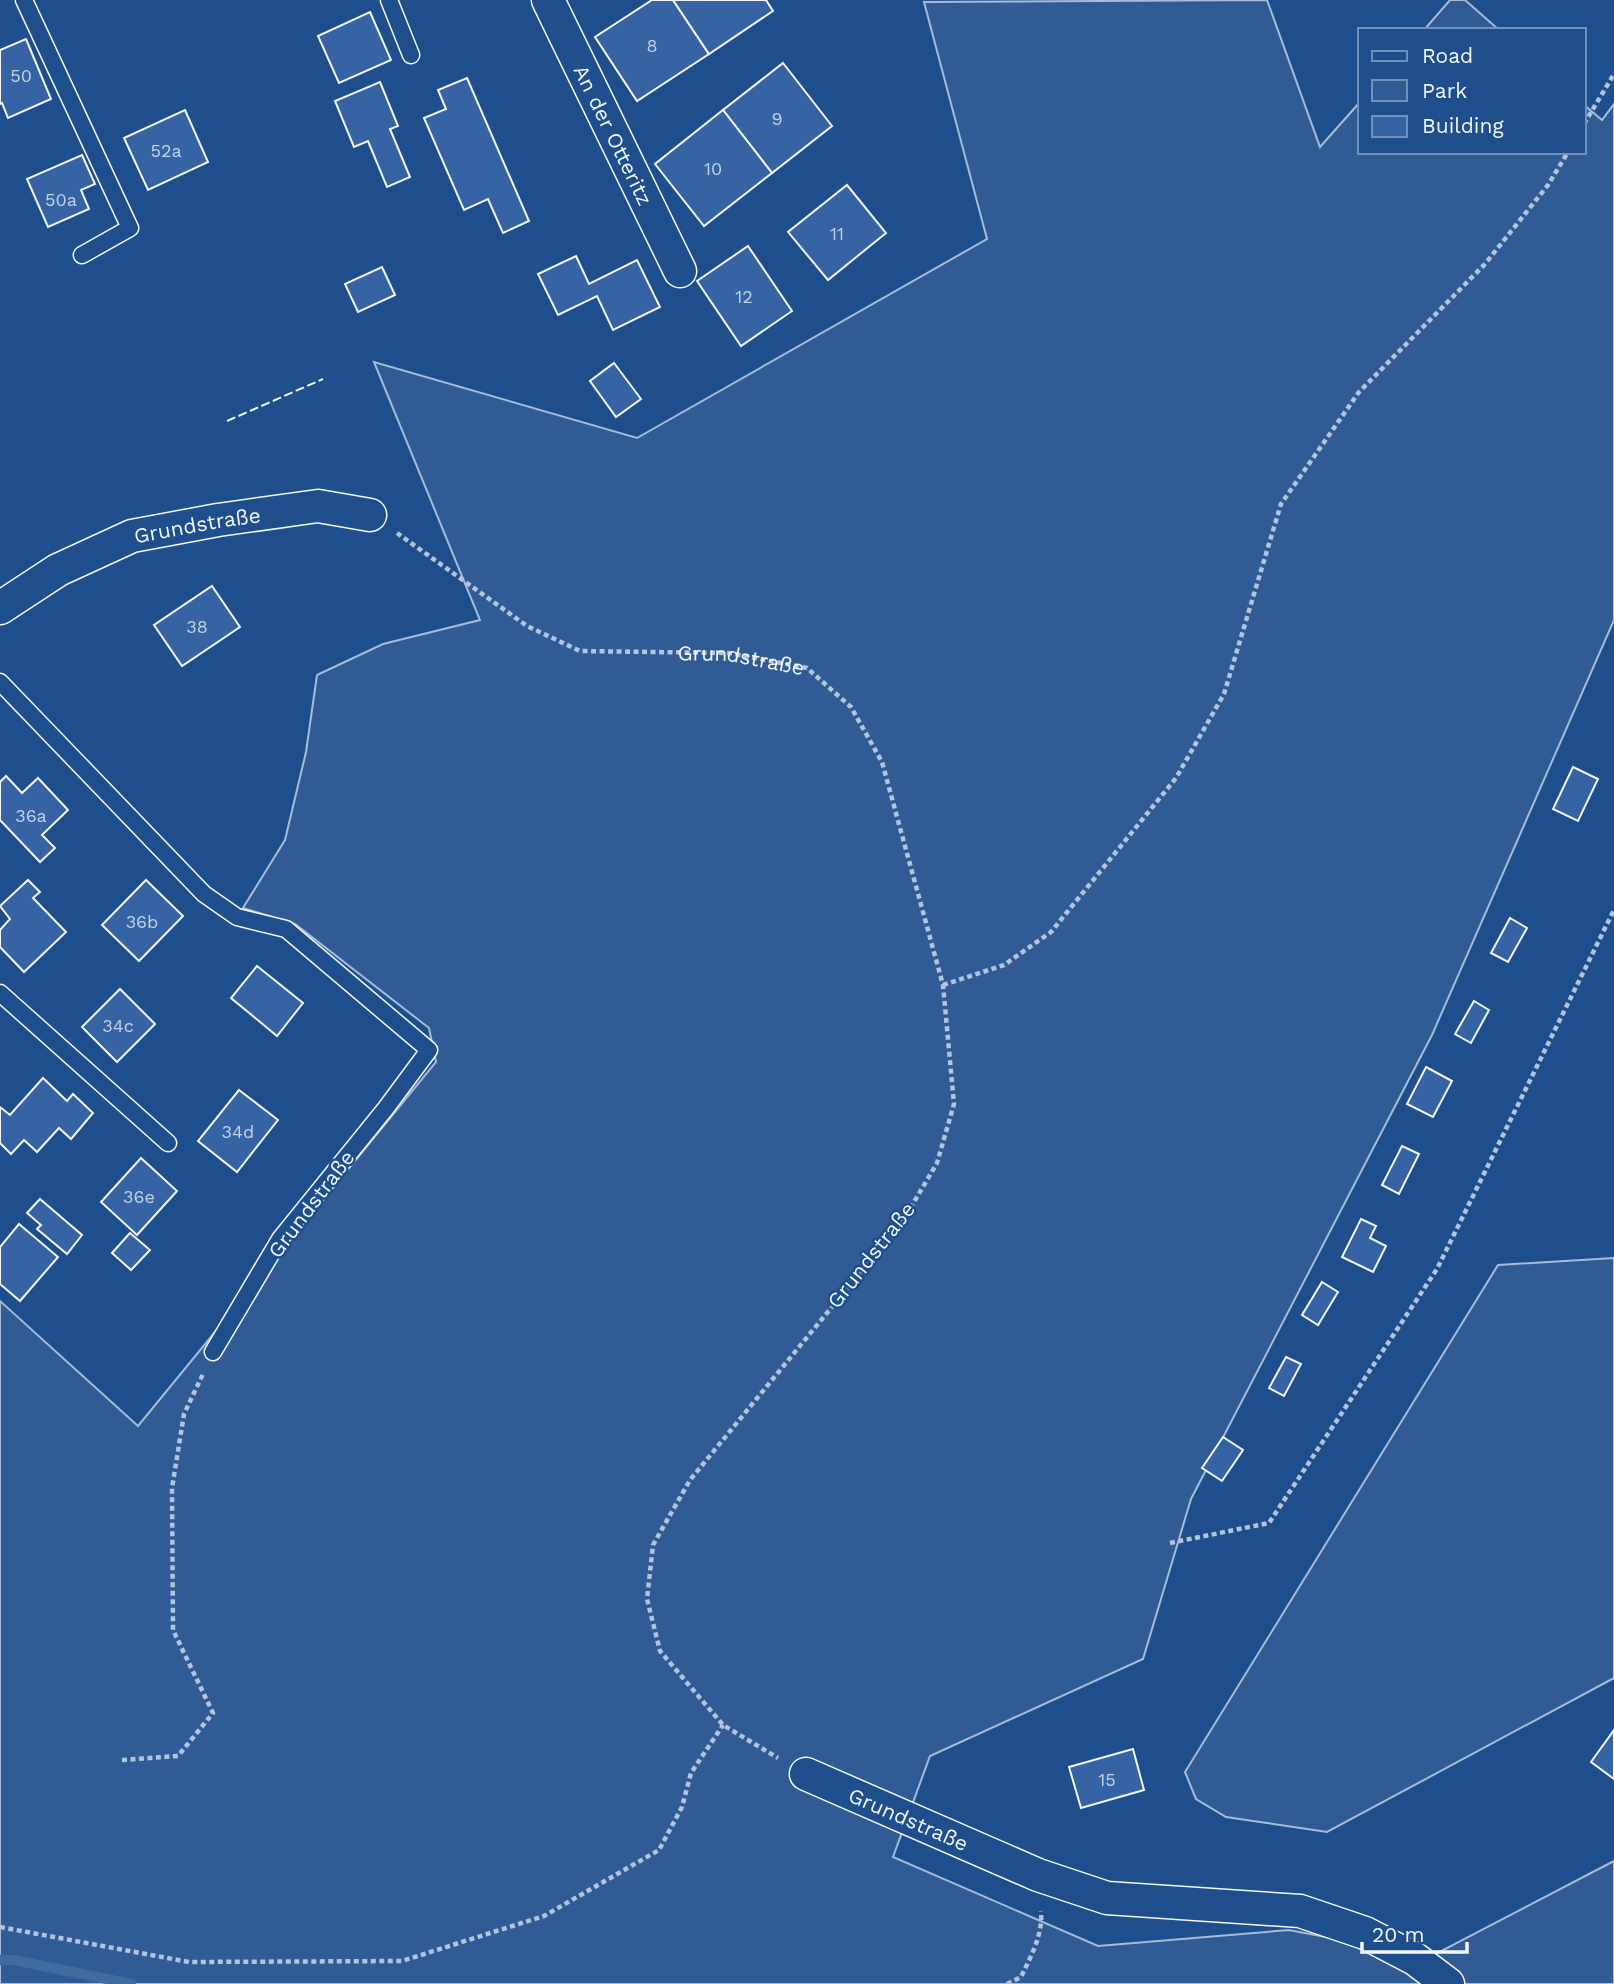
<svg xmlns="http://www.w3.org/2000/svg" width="1614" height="1984" font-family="'Work Sans',sans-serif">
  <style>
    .green { fill: #305b95; stroke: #a8bbd7; stroke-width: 2 }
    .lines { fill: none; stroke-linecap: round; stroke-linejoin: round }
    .stream { stroke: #446ba0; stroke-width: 10 }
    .building { fill: #3563a3; stroke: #f2f6ff; stroke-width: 2 }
    .lane-casing { stroke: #f2f6ff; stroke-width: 19 }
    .street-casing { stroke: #f2f6ff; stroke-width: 35 }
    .path { stroke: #b3c4dc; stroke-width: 4.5; stroke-dasharray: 5 3.5; stroke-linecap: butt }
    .lane { stroke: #1f4e8c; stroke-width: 16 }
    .street { stroke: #1f4e8c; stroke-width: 32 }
    .fence { stroke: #f2f6ff; stroke-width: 2; stroke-dasharray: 9 3.5; stroke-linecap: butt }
    .labels { text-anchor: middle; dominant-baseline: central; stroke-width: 5; stroke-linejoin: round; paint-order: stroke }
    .number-label { font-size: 18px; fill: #c3d1e8 }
    .street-label { font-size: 21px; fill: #f2f6ff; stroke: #1f4e8c }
  </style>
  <rect width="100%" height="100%" fill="#1f4e8c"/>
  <g class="green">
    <path d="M1267,0L1320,147L1360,102V152H1584V105L1602,120L1614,104V620L1432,1035L1191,1499L1143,1659L930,1756L893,1857L1098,1946L1289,1930L1430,1957L1614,1861V1984H0V1301L138,1426L436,1062L429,1028L295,924L243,908L285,840L306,752L317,675L383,644L480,620L374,362L637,438L987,239L924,2Z"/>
    <path d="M1450,0H1465L1499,30H1424Z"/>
    <path d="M1614,1258V1678L1327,1832L1226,1817L1196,1799L1185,1772L1498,1265Z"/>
  </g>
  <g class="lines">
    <path class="stream" d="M0,1960H14L131,1984"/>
  </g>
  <g class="building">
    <path d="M652,0H673L709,54L637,101L595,37Z"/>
    <path d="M673,0H766L773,11L709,54Z"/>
    <path d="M370,12L391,60L339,83L318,36Z"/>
    <path d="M26,39L51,99L8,118L2,103L0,104V50Z"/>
    <path d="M783,63L832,126L772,173L723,110Z"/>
    <path d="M467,78L529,221L503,233L488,199L464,210L424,118L446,109L438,90Z"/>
    <path d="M380,82L398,126L390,129L410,177L387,187L368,141L354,147L335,101Z"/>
    <path d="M185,110L208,162L148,190L124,138Z"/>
    <path d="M723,110L772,173L704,226L655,164Z"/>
    <path d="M82,155L95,184L81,190L89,209L48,227L27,179Z"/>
    <path d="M847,185L886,233L828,280L788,232Z"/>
    <path d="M748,246L792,311L741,346L697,281Z"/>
    <path d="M576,256L589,284L637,260L660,307L613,330L597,296L558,315L538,274Z"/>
    <path d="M382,267L395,295L358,312L345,284Z"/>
    <path d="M614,363L641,399L616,417L590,381Z"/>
    <path d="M212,586L240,627L182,666L154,625Z"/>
    <path d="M1573,767L1598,779L1578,821L1553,809Z"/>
    <path d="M6,776L22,793L38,778L68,810L42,835L55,848L40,862L0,820V782Z"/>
    <path d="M28,880L40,892L33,898L66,932L24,972L0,947V930L10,919L0,906Z"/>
    <path d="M146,880L183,916L139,961L102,925Z"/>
    <path d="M1510,918L1527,928L1508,962L1491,953Z"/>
    <path d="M257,966L303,1003L277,1036L231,998Z"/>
    <path d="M120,989L155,1024L117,1062L82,1027Z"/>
    <path d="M1474,1001L1489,1010L1471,1043L1455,1034Z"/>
    <path d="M1426,1067L1452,1081L1433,1117L1407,1104Z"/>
    <path d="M43,1078L67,1101L73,1094L93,1113L71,1139L59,1128L37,1152L24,1140L11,1154L0,1143V1107L10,1115Z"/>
    <path d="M239,1090L278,1120L237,1172L198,1141Z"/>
    <path d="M1402,1146L1419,1154L1399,1194L1382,1185Z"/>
    <path d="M141,1158L177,1191L137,1235L101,1202Z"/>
    <path d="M40,1199L82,1235L67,1254L37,1229L41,1225L27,1213Z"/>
    <path d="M1361,1219L1376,1226L1370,1238L1386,1246L1373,1272L1342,1257Z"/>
    <path d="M19,1224L58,1257L20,1301L0,1284V1247Z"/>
    <path d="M130,1233L150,1250L131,1270L112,1253Z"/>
    <path d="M1322,1282L1338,1292L1318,1325L1302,1315Z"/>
    <path d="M1286,1357L1301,1364L1284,1396L1269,1388Z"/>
    <path d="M1223,1437L1243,1450L1222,1481L1202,1468Z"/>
    <path d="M1614,1730V1779L1591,1762Z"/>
    <path d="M1133,1749L1144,1790L1081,1808L1069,1767Z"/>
  </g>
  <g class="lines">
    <defs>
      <g id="lane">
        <path d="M24,0L130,228L82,255"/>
        <path d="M389,0L411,55"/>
        <path d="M0,682L204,894L237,917L286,929L429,1050L386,1108L280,1239L213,1352"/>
        <path d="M0,993L168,1143"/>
      </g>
      <g id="street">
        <path id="s2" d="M548,0L680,271"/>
        <path id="s3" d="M0,608L58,570L132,536L218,520L318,506L370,515"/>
        <path id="s4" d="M806,1774L1038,1875L1107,1898L1300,1911L1365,1933L1415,1959L1448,1984"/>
      </g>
    </defs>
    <use href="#lane" class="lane-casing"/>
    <use href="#street" class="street-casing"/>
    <g class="path">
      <path d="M1584,124L1614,74"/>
      <path id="s1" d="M397,533L527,626L580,651L729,653L807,668L851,707L882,762L943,985L954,1104L937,1163L904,1219L690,1480L653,1545L647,1599L660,1651L723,1725L778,1758"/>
      <path d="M943,985L1004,965L1051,932L1176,778L1224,694L1281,504L1359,392L1485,264L1548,185L1568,152"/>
      <path d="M1170,1543L1269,1523L1437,1269L1614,910"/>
      <path d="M122,1760L178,1756L213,1713L173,1630L172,1488L184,1414L203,1374"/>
      <path d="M0,1927L189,1962L402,1961L544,1916L659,1850L682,1807L691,1773L723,1725"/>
      <path d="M1007,1984L1021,1977C1031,1956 1043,1935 1041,1911"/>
    </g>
    <use href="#lane" class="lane"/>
    <use href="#street" class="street"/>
    <path class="fence" d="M227,421L323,379"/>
  </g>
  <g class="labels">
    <g class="number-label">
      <text x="652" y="45">8</text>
      <text x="21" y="75">50</text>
      <text x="777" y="118">9</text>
      <text x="166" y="150">52a</text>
      <text x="713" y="168">10</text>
      <text x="61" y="199">50a</text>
      <text x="837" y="233">11</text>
      <text x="744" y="296">12</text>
      <text x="197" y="626">38</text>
      <text x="31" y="815">36a</text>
      <text x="142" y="921">36b</text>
      <text x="118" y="1025">34c</text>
      <text x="238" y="1131">34d</text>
      <text x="139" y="1196">36e</text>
      <text x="1107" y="1779">15</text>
    </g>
    <g class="street-label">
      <text stroke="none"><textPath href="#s2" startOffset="150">An der Otteritz</textPath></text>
      <text stroke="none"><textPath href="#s3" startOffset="217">Grundstraße</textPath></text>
      <text stroke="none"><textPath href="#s1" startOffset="380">Grundstraße</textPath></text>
      <text transform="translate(311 1204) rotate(-53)">Grundstraße</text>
      <text transform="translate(871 1255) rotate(-52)">Grundstraße</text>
      <text stroke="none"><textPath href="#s4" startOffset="112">Grundstraße</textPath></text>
    </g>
  </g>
  <rect x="1358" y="28" width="228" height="126" fill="#1f4e8c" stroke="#7391ba" stroke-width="2"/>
  <rect x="1372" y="51" width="35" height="10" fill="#1f4e8c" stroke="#7391ba" stroke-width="2"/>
  <text x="1422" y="63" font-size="21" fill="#f2f6ff">Road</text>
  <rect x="1372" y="80" width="35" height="21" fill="#305b95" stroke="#7391ba" stroke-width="2"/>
  <text x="1422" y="98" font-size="21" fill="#f2f6ff">Park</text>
  <rect x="1372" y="116" width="35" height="21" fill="#3563a3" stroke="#7391ba" stroke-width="2"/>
  <text x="1422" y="133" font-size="21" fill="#f2f6ff">Building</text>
  <path d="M1362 1942v10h105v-10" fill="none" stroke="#f2f6ff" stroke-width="3.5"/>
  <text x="1372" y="1942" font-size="21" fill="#f2f6ff" stroke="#1f4e8c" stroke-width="5" paint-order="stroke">20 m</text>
</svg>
